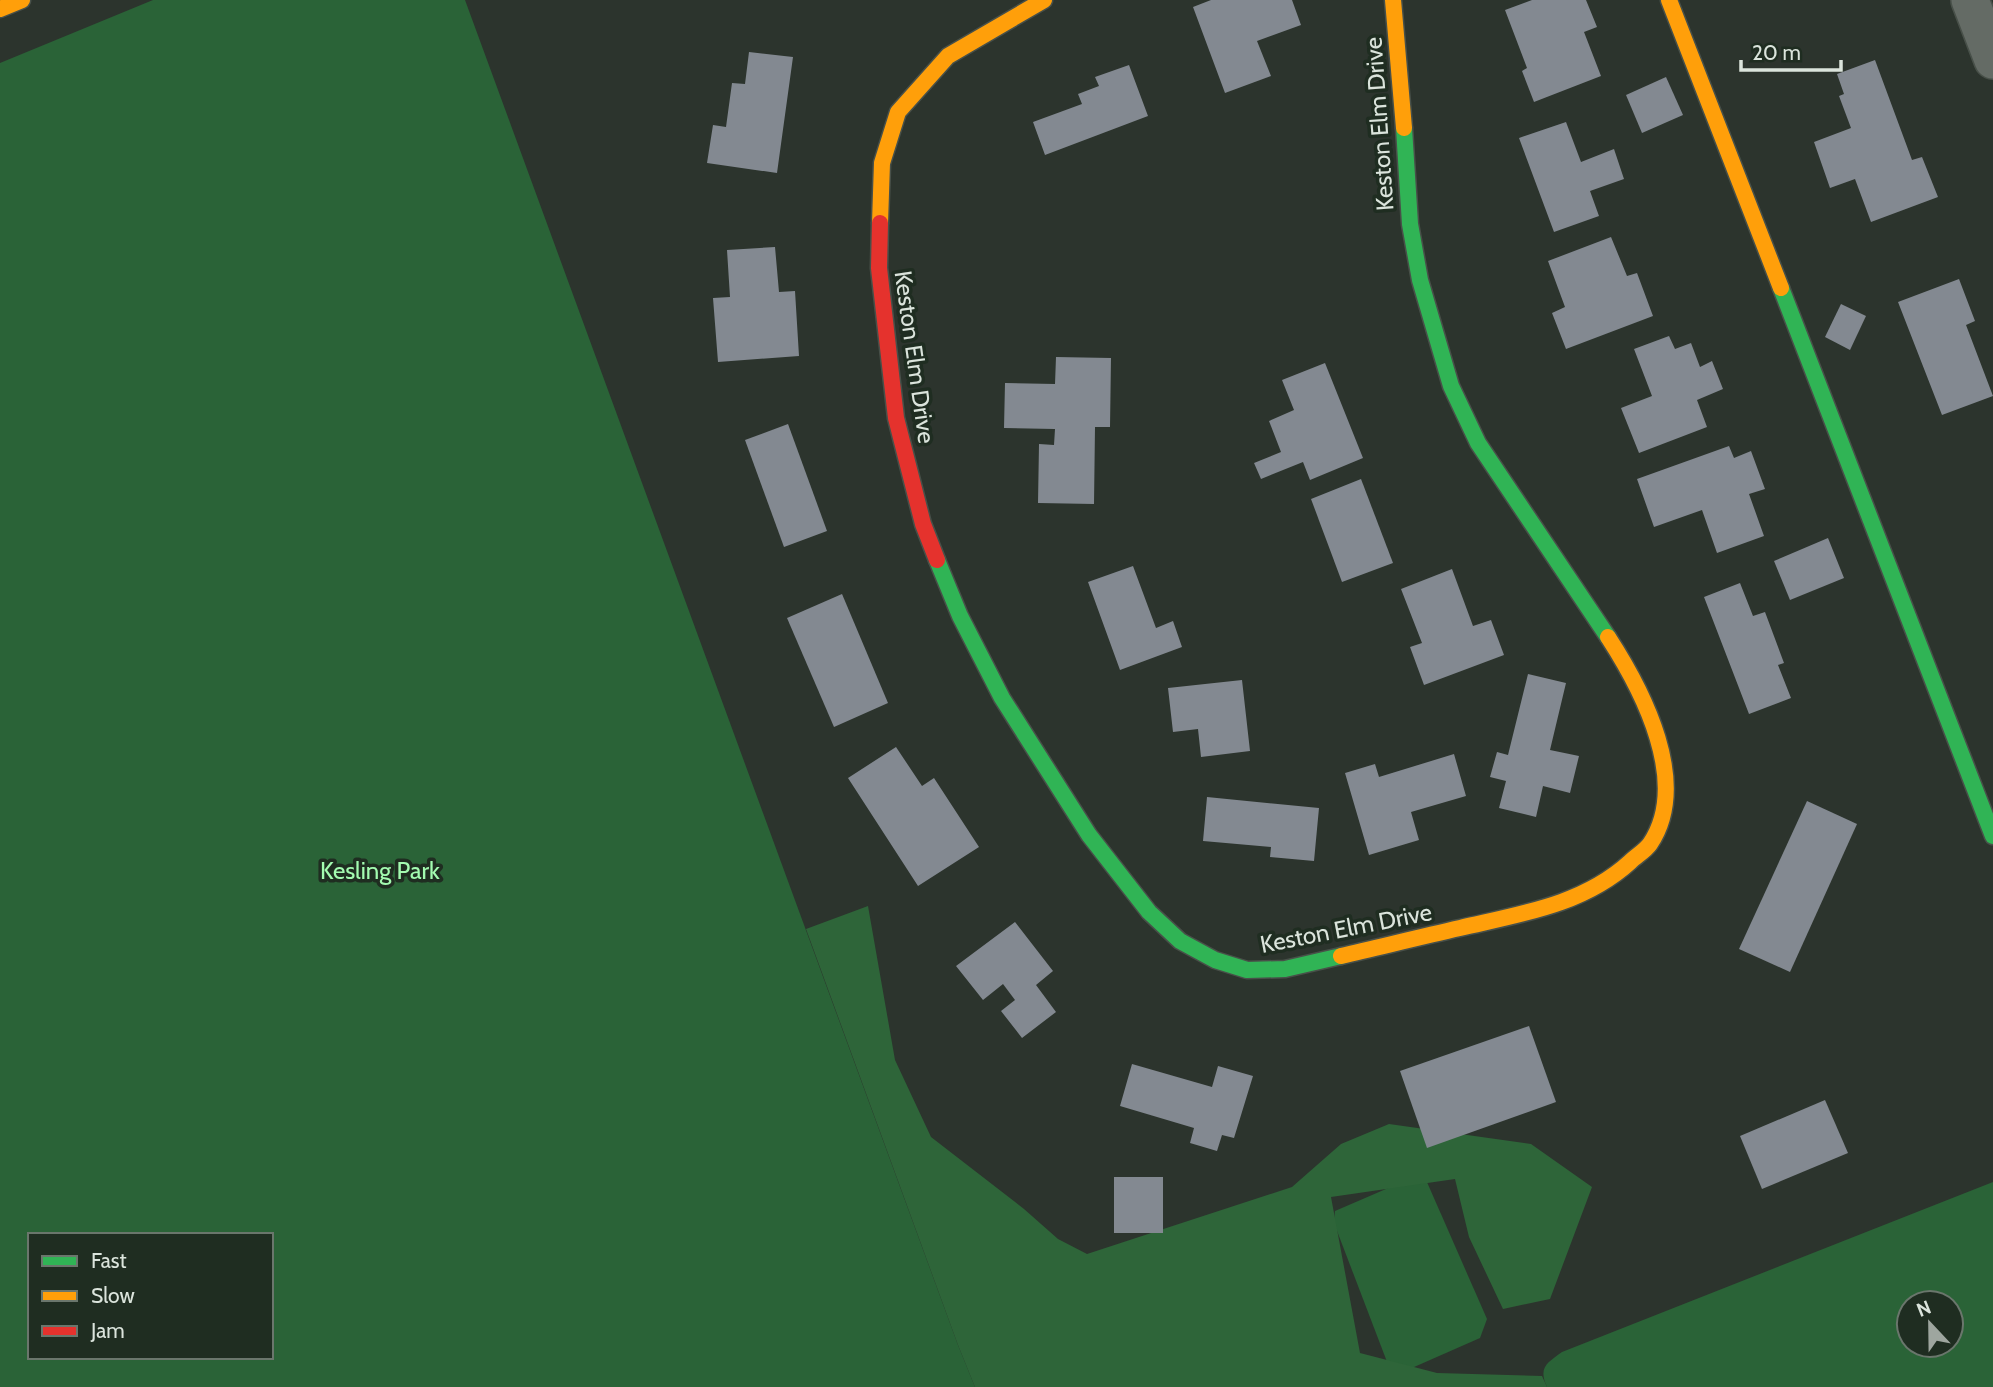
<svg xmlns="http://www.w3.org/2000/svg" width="1993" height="1387" font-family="Cabin,sans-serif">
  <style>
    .green { fill: #2a6337; fill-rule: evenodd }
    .forest { fill: #2e6539 }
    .building { fill: #838991 }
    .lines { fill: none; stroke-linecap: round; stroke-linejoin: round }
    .street-casing { stroke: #485049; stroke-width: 40 }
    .fast-casing { stroke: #485049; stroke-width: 19 }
    .slow-casing { stroke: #485049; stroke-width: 19 }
    .jam-casing { stroke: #485049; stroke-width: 19 }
    .street { stroke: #646b65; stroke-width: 37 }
    .fast { stroke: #30b455; stroke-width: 16 }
    .slow { stroke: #ff9f0a; stroke-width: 16 }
    .jam { stroke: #e5322d; stroke-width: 16 }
    .labels { text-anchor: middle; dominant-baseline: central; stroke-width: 7; stroke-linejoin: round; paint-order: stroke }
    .street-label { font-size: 24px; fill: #dbe4dc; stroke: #1f2d21 }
    .park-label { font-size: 24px; fill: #a3fbb0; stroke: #1f2d21 }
  </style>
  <rect width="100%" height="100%" fill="#2c342d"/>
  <g class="green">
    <path d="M153,0H465L958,1345L975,1387H0V63ZM30,1235H271V1357H30Z"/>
    <path d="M1423,1173L1487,1319L1480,1338L1405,1371L1389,1367L1334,1223L1335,1211Z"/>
    <path d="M1993,1182V1387H1547C1538,1367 1547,1363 1562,1352ZM1909,1303H1951V1345H1909Z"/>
  </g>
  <path class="forest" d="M868,906L895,1060L931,1137L1024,1209L1058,1239L1087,1254L1292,1187L1341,1144L1389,1124L1531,1144L1592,1187L1550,1299L1503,1309L1469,1237L1455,1179L1331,1197L1360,1353L1437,1373L1542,1376L1547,1387H975L958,1345L806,929Z"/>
  <g class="building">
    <path d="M1211,0H1292L1301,25L1257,41L1271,76L1225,93L1193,7Z"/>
    <path d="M1532,0H1586L1597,27L1584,32L1601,76L1534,102L1522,71L1527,68L1505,10Z"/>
    <path d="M749,52L793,57L777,173L707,163L713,125L726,127L732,83L745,84Z"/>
    <path d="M1875,60L1912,160L1922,157L1938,197L1871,222L1855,179L1830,188L1814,142L1851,128L1839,96L1844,94L1837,74Z"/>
    <path d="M1129,65L1148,116L1045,155L1033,122L1082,104L1078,94L1099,86L1095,77Z"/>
    <path d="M1666,77L1683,115L1642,133L1626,95Z"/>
    <path d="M1566,122L1581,162L1614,149L1624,179L1590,191L1599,216L1554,232L1519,138Z"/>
    <path d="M1611,237L1627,276L1637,273L1653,316L1566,349L1552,313L1565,307L1548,261Z"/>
    <path d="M775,247L779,292L795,291L799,356L718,362L713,298L730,297L727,250Z"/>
    <path d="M1959,279L1975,321L1966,325L1993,396L1942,415L1898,302Z"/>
    <path d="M1841,304L1866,316L1850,350L1825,337Z"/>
    <path d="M1669,336L1675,349L1691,343L1700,367L1712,361L1723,389L1697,400L1707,427L1639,453L1621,408L1652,396L1634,349Z"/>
    <path d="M1056,357L1111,358L1110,427H1095L1094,504L1038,503L1039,444L1054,445L1055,429L1004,428L1005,383L1055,384Z"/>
    <path d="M1325,363L1363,458L1310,480L1303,462L1261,479L1254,463L1281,452L1269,421L1294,410L1282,380Z"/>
    <path d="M788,424L827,531L784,547L745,440Z"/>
    <path d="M1729,446L1734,458L1751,451L1765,489L1749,494L1764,536L1717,553L1702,510L1654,527L1637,479Z"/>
    <path d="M1361,479L1393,563L1342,582L1311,499Z"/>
    <path d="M1828,538L1844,578L1790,600L1774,561Z"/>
    <path d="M1133,566L1156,628L1173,621L1182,647L1120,670L1088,582Z"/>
    <path d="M1452,569L1473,626L1491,620L1504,655L1424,685L1410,647L1422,643L1401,589Z"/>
    <path d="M1740,583L1753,616L1765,612L1784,663L1778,665L1791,698L1749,714L1704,597Z"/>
    <path d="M842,594L888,703L834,727L787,618Z"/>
    <path d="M1528,674L1566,683L1550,750L1579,756L1570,793L1543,786L1536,817L1499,808L1506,781L1490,777L1497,752L1508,755Z"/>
    <path d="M1242,680L1250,751L1201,757L1198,729L1173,732L1168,688Z"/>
    <path d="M896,747L922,786L934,778L979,847L918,886L848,778Z"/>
    <path d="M1454,754L1466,796L1411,812L1419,840L1369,855L1345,773L1375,764L1379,777Z"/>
    <path d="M1207,797L1319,808L1314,861L1270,857L1271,847L1203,841Z"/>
    <path d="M1807,801L1857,824L1790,972L1739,949Z"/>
    <path d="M1015,922L1053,971L1036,985L1056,1012L1022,1038L1001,1011L1015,1000L1003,984L983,1000L956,966Z"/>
    <path d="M1529,1026L1556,1102L1427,1148L1400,1071Z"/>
    <path d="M1132,1064L1212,1087L1218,1066L1253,1076L1234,1138L1222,1135L1217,1151L1190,1143L1194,1128L1120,1106Z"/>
    <path d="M1825,1100L1848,1153L1762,1189L1740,1136Z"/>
    <rect x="1114" y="1177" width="49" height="56"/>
  </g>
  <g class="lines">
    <defs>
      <path id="street" d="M1970,0L1993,60"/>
      <g id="fast">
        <path d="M1404,128L1410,224L1420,280L1451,386L1478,443L1608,637"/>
        <path d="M1781,288L1993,836"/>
        <path d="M937,560L960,616L1002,698L1089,835L1149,912L1180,941L1215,960L1247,970L1285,969L1341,956"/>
      </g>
      <g id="slow">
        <path d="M1393,0L1404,128"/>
        <path d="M1669,0L1781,288"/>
        <path d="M0,9L22,0"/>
        <path d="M880,223L882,163L898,112L948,56L1044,0"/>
        <path d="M1341,956C1380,947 1420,937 1460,928C1520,914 1583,905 1630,862C1636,856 1645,851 1650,844C1691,783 1643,691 1608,637"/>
      </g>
      <path id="jam" d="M880,223L879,268L896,418L923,524L937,560"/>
    </defs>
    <use href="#street" class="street-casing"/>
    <use href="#fast" class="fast-casing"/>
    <use href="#slow" class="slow-casing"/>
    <use href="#jam" class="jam-casing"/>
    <use href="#street" class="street"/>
    <use href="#fast" class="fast"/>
    <use href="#slow" class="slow"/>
    <use href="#jam" class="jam"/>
  </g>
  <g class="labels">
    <g class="street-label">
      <text transform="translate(1379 124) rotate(-94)">Keston Elm Drive</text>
      <text transform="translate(915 357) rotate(82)">Keston Elm Drive</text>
      <text transform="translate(1346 928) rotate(-11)">Keston Elm Drive</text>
    </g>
    <g class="park-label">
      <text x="380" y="870">Kesling Park</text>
    </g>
  </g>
  <rect x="28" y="1233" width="245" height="126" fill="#1f2d21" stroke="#6a766c" stroke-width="2"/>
  <rect x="42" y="1256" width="35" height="10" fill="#30b455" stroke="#6a766c" stroke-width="2"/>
  <text x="91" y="1268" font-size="21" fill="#dbe4dc">Fast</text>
  <rect x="42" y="1291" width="35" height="10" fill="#ff9f0a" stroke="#6a766c" stroke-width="2"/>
  <text x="91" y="1303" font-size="21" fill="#dbe4dc">Slow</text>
  <rect x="42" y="1326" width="35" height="10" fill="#e5322d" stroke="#6a766c" stroke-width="2"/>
  <text x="91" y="1338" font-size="21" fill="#dbe4dc">Jam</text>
  <g transform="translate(1930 1324) rotate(338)"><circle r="33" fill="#1f2d21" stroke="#6a766c" stroke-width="2"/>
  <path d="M0-5L12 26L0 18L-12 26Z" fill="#9ea69f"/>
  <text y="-10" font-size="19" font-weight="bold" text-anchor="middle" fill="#dbe4dc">N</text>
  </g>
  <path d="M1741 60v10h100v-10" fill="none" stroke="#dbe4dc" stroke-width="3.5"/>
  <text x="1752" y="60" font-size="21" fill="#dbe4dc" stroke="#1f2d21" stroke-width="5" paint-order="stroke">20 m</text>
</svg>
